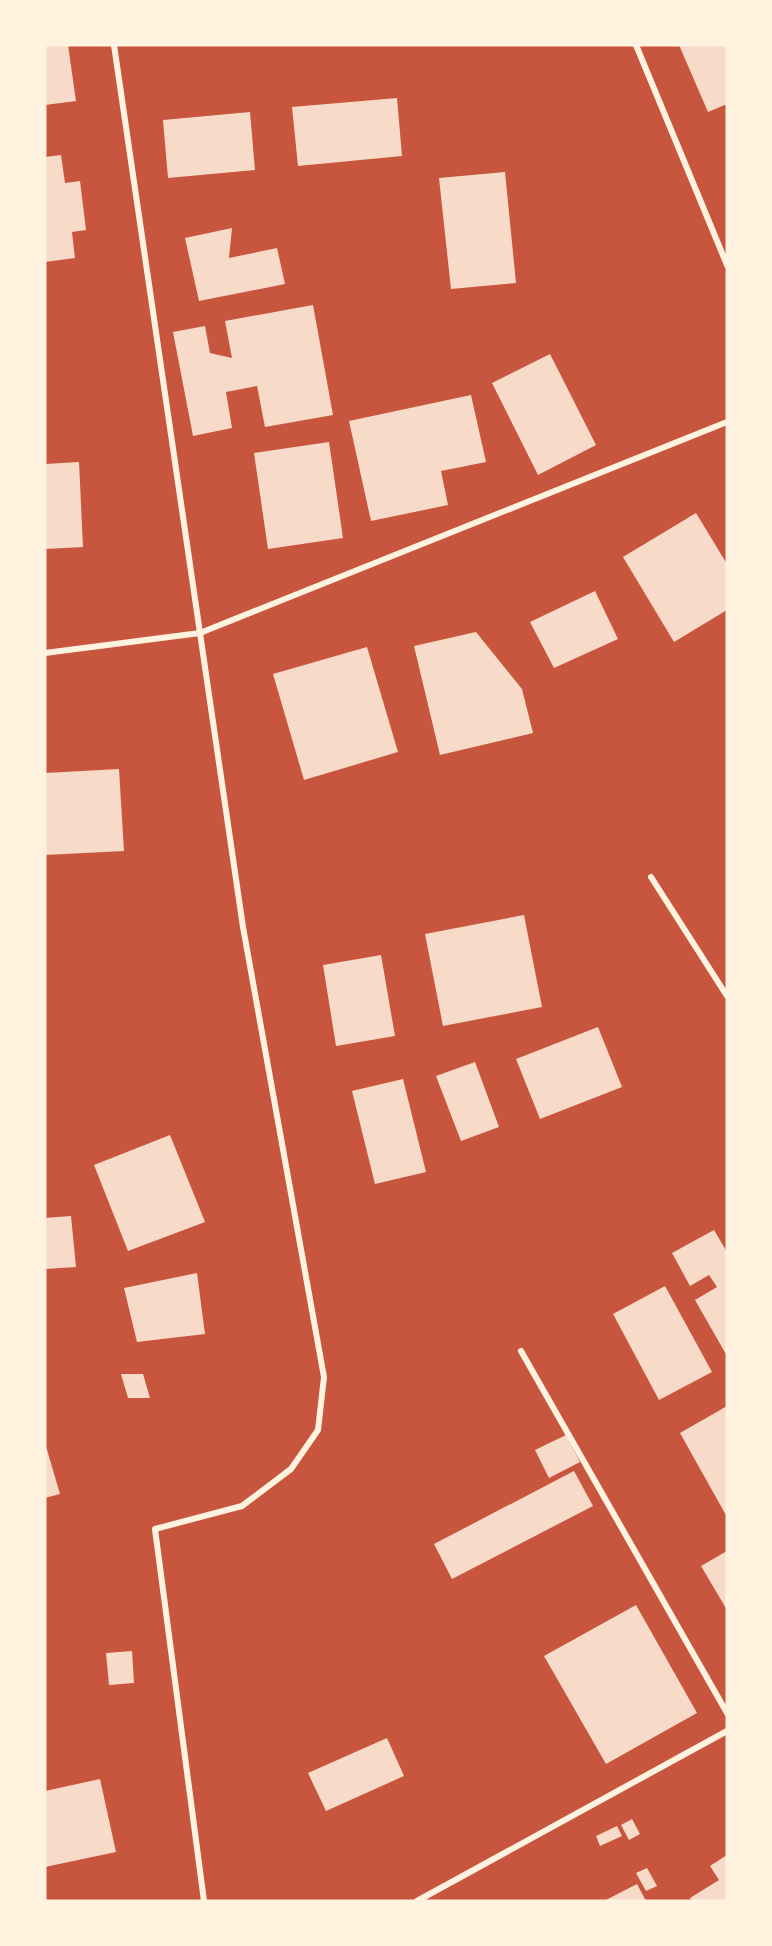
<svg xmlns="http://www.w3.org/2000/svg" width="772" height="1946" font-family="Ubuntu,sans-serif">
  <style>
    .building { fill: #f7dbc8 }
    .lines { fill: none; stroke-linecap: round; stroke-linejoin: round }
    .minor { stroke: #fff3e0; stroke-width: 6 }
  </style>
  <rect width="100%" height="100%" fill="#c8553d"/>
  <g class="building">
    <path d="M45,45H68L76,101L45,105Z"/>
    <path d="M679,45H727V104L708,112Z"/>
    <path d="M397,98L402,156L298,166L292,107Z"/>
    <path d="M250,112L255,170L168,178L163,120Z"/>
    <path d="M61,155L65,183L80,181L86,230L72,232L75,258L45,262V157Z"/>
    <path d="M505,172L516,283L451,289L439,178Z"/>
    <path d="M232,228L229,258L277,248L285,284L199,301L185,238Z"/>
    <path d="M313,305L333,415L265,427L257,386L226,392L232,428L193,436L173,332L205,326L210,353L232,358L225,321Z"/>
    <path d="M550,354L596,445L538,475L492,383Z"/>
    <path d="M471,395L486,462L441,471L448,505L371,521L349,421Z"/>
    <path d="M329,442L343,538L268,549L254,453Z"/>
    <path d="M79,462L83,547L45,549V464Z"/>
    <path d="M696,513L727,564V610L674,642L623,557Z"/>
    <path d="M595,591L618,639L554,668L530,622Z"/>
    <path d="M476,632L522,689L533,733L440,755L414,646Z"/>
    <path d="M367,647L398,752L304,780L273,674Z"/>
    <path d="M119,769L124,851L45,855V773Z"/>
    <path d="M524,915L542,1007L443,1026L425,934Z"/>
    <path d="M381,955L395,1036L336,1046L323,965Z"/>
    <path d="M598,1027L622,1087L540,1119L516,1059Z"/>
    <path d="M475,1062L499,1127L461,1141L436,1076Z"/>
    <path d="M403,1079L426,1172L375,1184L352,1091Z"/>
    <path d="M170,1135L205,1222L128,1251L94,1165Z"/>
    <path d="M71,1216L76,1267L45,1269V1218Z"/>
    <path d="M714,1230L727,1252V1356L695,1300L717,1287L709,1275L690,1286L672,1253Z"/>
    <path d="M197,1273L205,1334L137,1342L124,1288Z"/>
    <path d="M665,1286L712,1372L659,1400L613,1314Z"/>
    <path d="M121,1374H143L150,1398H128Z"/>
    <path d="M727,1406V1517L680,1433Z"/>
    <path d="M566,1435L580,1462L549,1478L535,1450Z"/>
    <path d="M45,1443L60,1494L45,1498Z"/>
    <path d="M574,1471L593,1506L452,1579L434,1544Z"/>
    <path d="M727,1551V1610L701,1566Z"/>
    <path d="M636,1605L697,1713L606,1764L544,1656Z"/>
    <path d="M132,1651L134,1683L109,1685L106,1653Z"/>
    <path d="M387,1738L404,1776L326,1811L308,1773Z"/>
    <path d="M100,1779L116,1852L45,1867V1791Z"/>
    <path d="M632,1819L640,1834L629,1840L621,1825Z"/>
    <path d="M617,1826L622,1836L600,1846L596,1836Z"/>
    <path d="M727,1855V1901H692L690,1898L719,1880L710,1866Z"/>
    <path d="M647,1868L657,1886L646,1891L636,1873Z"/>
    <path d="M637,1884L646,1901H604Z"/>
  </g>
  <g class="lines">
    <g class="minor">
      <path d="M114,45L243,927L324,1377L318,1430L291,1469L242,1506L155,1529L204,1901"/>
      <path d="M636,45L727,265"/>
      <path d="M45,653L200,633L727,422"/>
      <path d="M651,877L727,996"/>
      <path d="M521,1351L727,1713"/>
      <path d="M417,1901L727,1731"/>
    </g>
  </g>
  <rect width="772" height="1946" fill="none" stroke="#fff3e0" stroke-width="93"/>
</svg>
